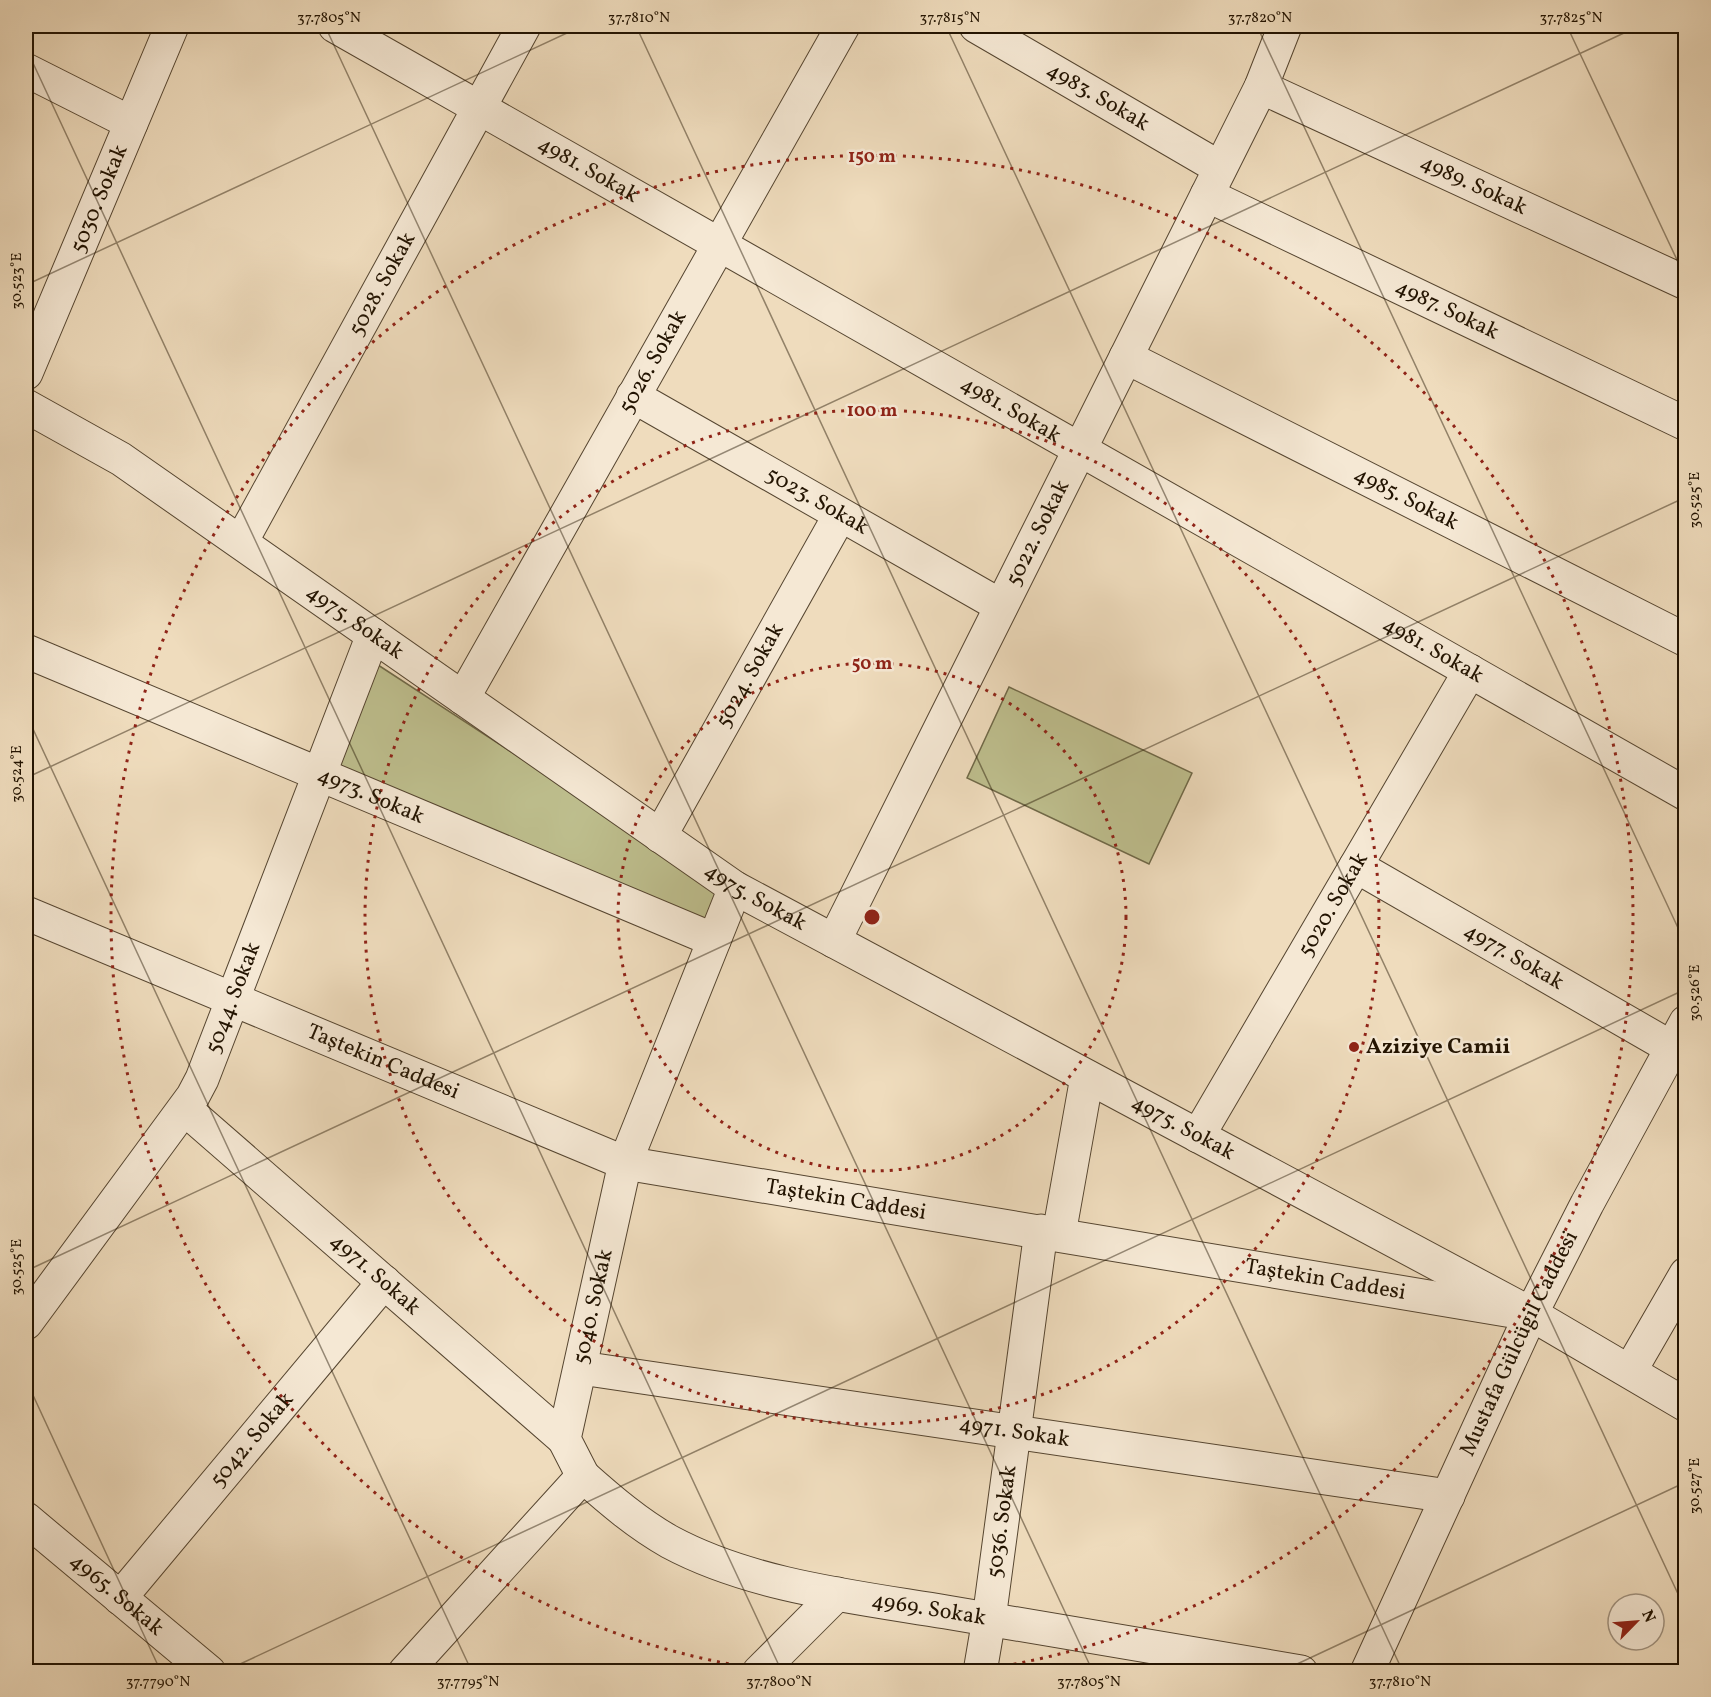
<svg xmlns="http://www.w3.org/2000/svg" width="1711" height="1697" font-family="Vollkorn,serif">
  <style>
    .park { fill: #bebf8e; stroke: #706948; stroke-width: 1.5 }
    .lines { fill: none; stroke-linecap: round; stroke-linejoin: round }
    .minor-casing { stroke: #554530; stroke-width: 35 }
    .minor { stroke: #f5e8d4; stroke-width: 33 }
    .ticks { fill: none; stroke: #221301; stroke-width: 1.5; stroke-opacity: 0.45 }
    .ring { fill: none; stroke: #8f2418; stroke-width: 3; stroke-dasharray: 3 6 }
    .poi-dot { fill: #8f2418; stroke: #f5e8d4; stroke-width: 2 }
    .labels { text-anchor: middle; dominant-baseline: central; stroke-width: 5; stroke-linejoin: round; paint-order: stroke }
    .street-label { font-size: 22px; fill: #221301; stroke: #f5e8d4 }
    .poi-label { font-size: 22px; font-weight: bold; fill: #221301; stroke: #f5e8d4; text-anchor: start }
    .centre { fill: #8f2418; stroke: #f5e8d4; stroke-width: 3 }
    .ring-label { font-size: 18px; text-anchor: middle; font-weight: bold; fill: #8f2418; stroke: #f5e8d4; stroke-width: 5; stroke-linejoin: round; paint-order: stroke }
    .neatline { fill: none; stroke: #221301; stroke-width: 2 }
    .ticks-label { font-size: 15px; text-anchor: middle; fill: #221301 }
  </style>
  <rect width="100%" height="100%" fill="#efdcbd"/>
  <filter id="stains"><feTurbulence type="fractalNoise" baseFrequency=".00333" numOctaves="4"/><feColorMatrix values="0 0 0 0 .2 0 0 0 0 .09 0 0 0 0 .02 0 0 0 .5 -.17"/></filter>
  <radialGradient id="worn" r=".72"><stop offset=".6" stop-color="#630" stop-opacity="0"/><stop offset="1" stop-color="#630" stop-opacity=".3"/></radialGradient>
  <g class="park">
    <path d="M375,663L727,893L710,926L335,770Z"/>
    <path d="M1009,687L1192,773L1149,864L967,778Z"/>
  </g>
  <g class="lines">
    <defs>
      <g id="minor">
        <path id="s1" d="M335,26L1686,794"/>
        <path id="s2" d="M976,26L1220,168"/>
        <path d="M26,70L131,123"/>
        <path id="s3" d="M1261,87L1686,283"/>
        <path id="s4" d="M1207,195L1686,424"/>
        <path id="s5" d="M1126,357L1686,640"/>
        <path id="s6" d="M26,373L172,26"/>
        <path id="s7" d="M633,396L1001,606"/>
        <path id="s8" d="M26,406L121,459L735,888L1531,1314"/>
        <path id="s9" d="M241,542L524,26"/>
        <path id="s10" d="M26,651L714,940"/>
        <path id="s11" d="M463,698L843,26"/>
        <path id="s12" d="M660,836L840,515"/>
        <path id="s13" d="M1356,866L1672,1048"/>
        <path id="s14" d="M26,913L625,1163L1531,1314L1686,1405"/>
        <path id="s15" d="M834,941L1261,87L1285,26"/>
        <path id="s16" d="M185,1109L564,1439"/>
        <path id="s17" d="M1198,1136L1470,671"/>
        <path d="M1059,1234L1087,1077"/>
        <path id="s18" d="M26,1323L193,1096L202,1079L373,635"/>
        <path id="s19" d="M581,1368L1448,1496"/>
        <path d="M1630,1371L1686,1274"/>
        <path id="s20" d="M583,1476C610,1500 638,1524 670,1542C752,1586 855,1597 946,1612C1065,1632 1183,1652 1301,1672"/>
        <path id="s21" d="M26,1519L209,1672"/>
        <path id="s22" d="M120,1598L384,1282"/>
        <path id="s23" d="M405,1672L583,1476L564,1439L625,1163L735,888"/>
        <path d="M759,1672L837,1594"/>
        <path id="s24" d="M980,1672L989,1619L1041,1231"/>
        <path id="s25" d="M1367,1672L1531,1314L1587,1204L1686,1022"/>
      </g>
    </defs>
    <use href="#minor" class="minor-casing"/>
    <use href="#minor" class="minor"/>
  </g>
  <path class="ticks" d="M325,26L1093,1672M636,26L1403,1672M946,26L1686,1611M1257,26L1686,945M1567,26L1686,279M26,48L782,1672M26,285L582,26M26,714L472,1672M26,778L1639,26M26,1271L1686,497M26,1380L161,1672M223,1672L1686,989M1280,1672L1686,1482"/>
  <g class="ring">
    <circle cx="872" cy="917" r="254"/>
    <circle cx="872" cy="917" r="507"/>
    <path d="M773 1671A761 761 0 1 1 971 1671"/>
  </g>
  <circle class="poi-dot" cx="1354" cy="1047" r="6"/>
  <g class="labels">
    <g class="street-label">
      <text stroke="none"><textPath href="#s2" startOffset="141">4983. Sokak</textPath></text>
      <text stroke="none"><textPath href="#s1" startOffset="291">4981. Sokak</textPath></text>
      <text stroke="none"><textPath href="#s3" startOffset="234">4989. Sokak</textPath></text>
      <text stroke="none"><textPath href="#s6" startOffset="189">5030. Sokak</textPath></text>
      <text stroke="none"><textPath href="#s9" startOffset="294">5028. Sokak</textPath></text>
      <text stroke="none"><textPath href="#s4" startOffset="266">4987. Sokak</textPath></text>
      <text stroke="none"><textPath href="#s11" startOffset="386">5026. Sokak</textPath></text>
      <text stroke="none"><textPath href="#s1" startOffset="777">4981. Sokak</textPath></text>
      <text stroke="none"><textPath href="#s5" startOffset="314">4985. Sokak</textPath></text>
      <text stroke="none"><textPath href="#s7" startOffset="212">5023. Sokak</textPath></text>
      <text stroke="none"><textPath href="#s15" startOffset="456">5022. Sokak</textPath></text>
      <text stroke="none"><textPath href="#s8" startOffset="394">4975. Sokak</textPath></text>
      <text stroke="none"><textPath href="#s1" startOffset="1263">4981. Sokak</textPath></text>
      <text stroke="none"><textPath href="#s12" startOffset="184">5024. Sokak</textPath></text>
      <text stroke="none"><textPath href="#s10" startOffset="374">4973. Sokak</textPath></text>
      <text stroke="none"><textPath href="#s8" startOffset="880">4975. Sokak</textPath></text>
      <text stroke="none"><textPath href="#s17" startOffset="268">5020. Sokak</textPath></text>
      <text stroke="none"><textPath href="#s13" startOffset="182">4977. Sokak</textPath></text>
      <text stroke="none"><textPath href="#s18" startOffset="388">5044. Sokak</textPath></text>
      <text stroke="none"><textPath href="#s14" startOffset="387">Taştekin Caddesi</textPath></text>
      <text stroke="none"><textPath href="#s8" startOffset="1366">4975. Sokak</textPath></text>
      <text stroke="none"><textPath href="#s14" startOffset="873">Taştekin Caddesi</textPath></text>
      <text stroke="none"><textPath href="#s16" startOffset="252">4971. Sokak</textPath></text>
      <text stroke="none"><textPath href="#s14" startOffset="1359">Taştekin Caddesi</textPath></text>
      <text stroke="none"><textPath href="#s23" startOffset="442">5040. Sokak</textPath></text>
      <text stroke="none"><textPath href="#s25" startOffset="362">Mustafa Gülcügil Caddesi</textPath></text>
      <text stroke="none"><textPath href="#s19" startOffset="438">4971. Sokak</textPath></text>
      <text stroke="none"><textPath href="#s22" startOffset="206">5042. Sokak</textPath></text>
      <text stroke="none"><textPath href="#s24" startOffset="152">5036. Sokak</textPath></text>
      <text stroke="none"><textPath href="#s21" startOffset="118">4965. Sokak</textPath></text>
      <text stroke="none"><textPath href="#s20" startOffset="378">4969. Sokak</textPath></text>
    </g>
    <g class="poi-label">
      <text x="1366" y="1047">Aziziye Camii</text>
    </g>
  </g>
  <circle cx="872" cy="917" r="9" class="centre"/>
  <g class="ring-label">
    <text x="872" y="162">150 m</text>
    <text x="872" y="416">100 m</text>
    <text x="872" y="669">50 m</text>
  </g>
  <rect width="1711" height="1697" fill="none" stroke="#efdcbd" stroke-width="66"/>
  <g transform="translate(1636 1622) rotate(65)"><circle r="28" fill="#f5e8d4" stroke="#a19380" stroke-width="1.5"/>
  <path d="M0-4.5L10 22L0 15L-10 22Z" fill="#8f2418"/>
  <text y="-9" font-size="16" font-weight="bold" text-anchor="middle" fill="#221301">N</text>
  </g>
  <rect x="33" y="33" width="1645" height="1631" class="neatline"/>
  <g class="ticks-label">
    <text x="329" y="22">37.7805°N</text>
    <text x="639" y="22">37.7810°N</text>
    <text x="950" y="22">37.7815°N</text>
    <text x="1260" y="22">37.7820°N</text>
    <text x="1571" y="22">37.7825°N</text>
    <text transform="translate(16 281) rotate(-90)" y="5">30.523°E</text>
    <text transform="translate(1694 500) rotate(-90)" y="5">30.525°E</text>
    <text transform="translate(16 774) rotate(-90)" y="5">30.524°E</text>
    <text transform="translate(1694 993) rotate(-90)" y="5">30.526°E</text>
    <text transform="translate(16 1267) rotate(-90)" y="5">30.525°E</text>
    <text transform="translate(1694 1486) rotate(-90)" y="5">30.527°E</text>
    <text x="158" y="1686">37.7790°N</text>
    <text x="468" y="1686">37.7795°N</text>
    <text x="779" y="1686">37.7800°N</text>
    <text x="1089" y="1686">37.7805°N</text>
    <text x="1400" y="1686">37.7810°N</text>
  </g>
  <rect width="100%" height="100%" filter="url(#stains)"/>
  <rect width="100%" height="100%" fill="url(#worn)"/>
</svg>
